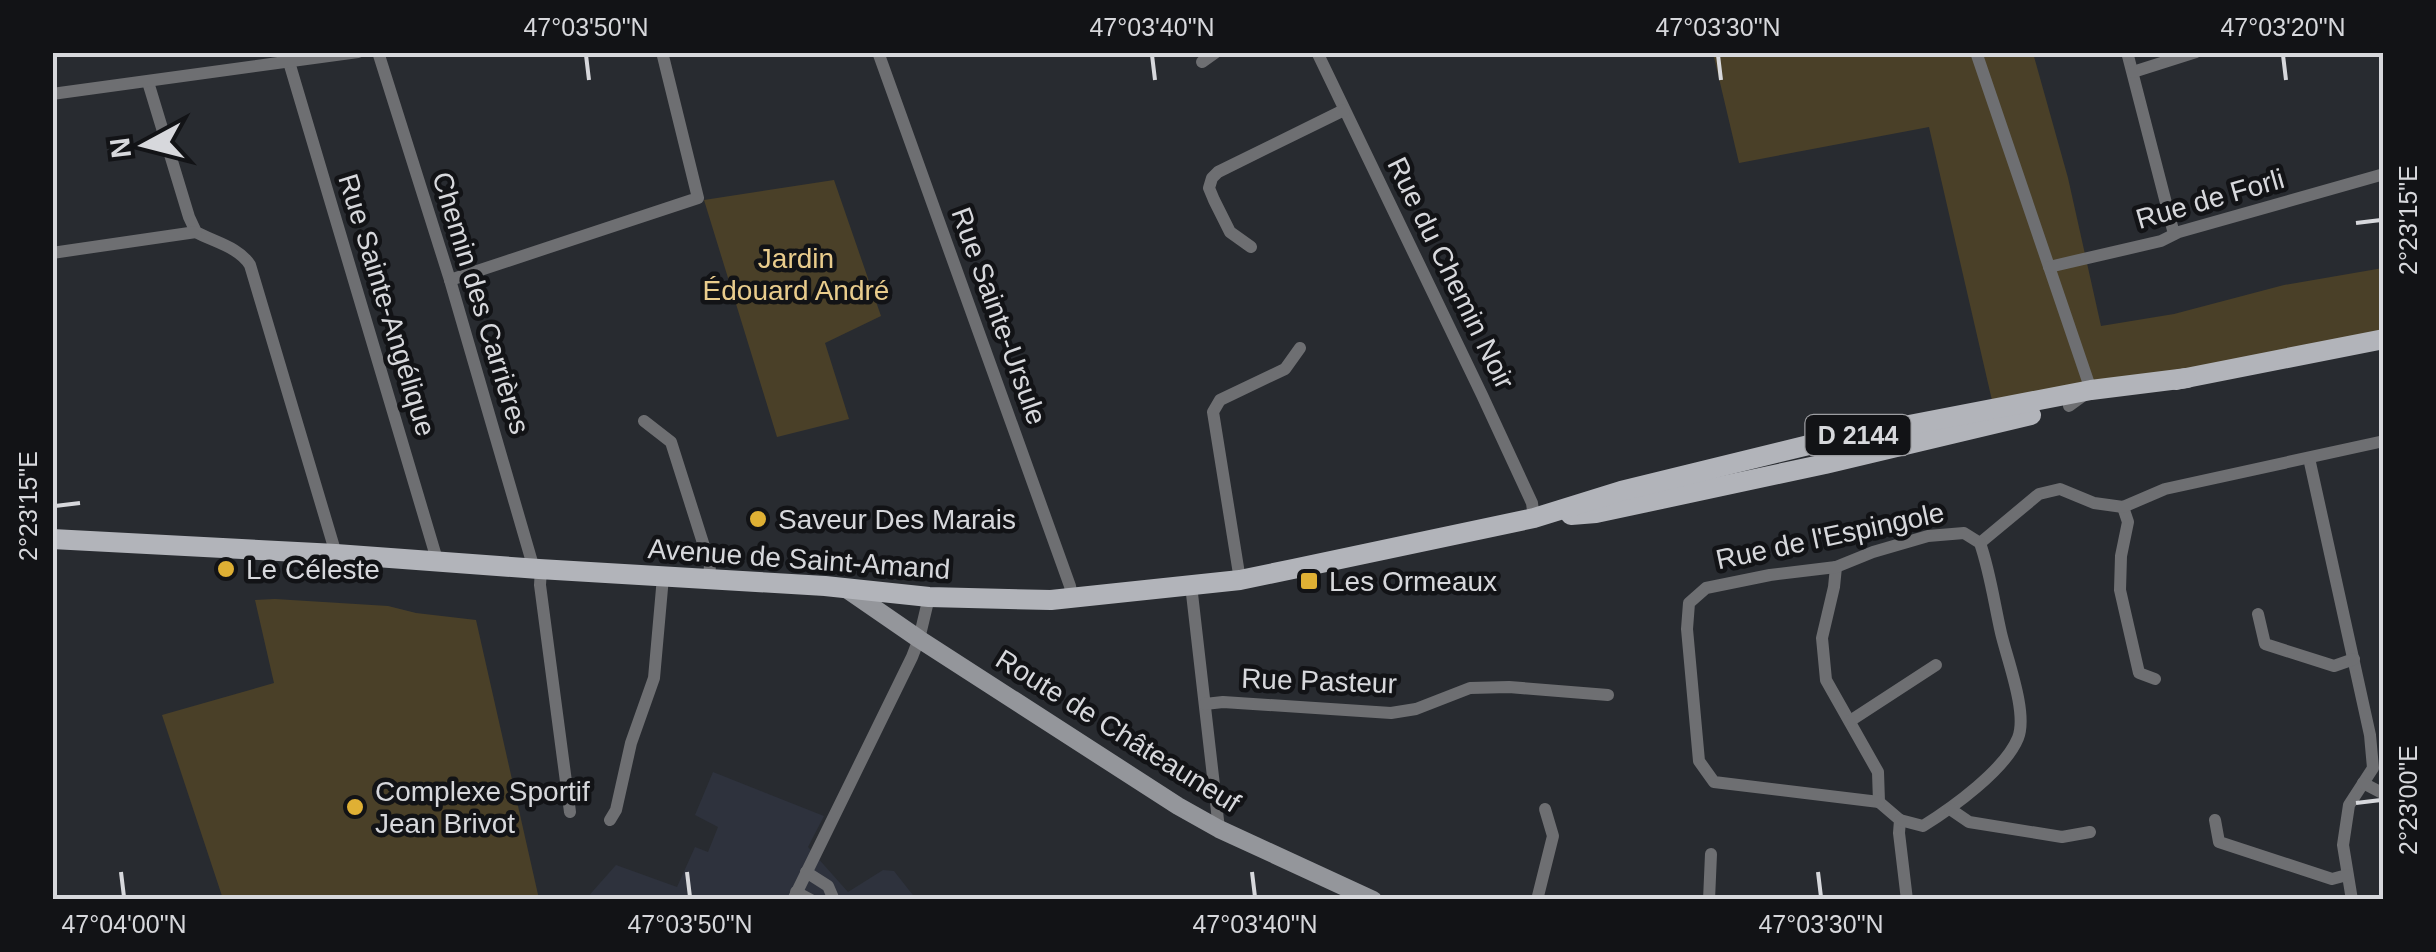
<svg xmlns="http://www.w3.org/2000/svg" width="2436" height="952" font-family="Helvetica,sans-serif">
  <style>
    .built { fill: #2e323d }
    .green { fill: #4a4028 }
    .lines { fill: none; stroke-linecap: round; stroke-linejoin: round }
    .street { stroke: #6e6f72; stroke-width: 12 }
    .secondary { stroke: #94969b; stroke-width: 18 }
    .primary { stroke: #b2b4ba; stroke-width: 20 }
    .ticks { fill: none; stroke: #d7d8dc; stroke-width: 4 }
    .poi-dot { fill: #dfb034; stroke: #121316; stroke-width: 4 }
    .labels { text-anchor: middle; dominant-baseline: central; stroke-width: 9; stroke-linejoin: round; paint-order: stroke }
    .shield { fill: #121316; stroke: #9c9da1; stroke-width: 2.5 }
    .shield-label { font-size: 25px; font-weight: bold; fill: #d7d8dc }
    .street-label { font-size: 28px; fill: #d7d8dc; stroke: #121316 }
    .park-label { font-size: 28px; fill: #e9cc8c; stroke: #121316 }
    .poi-label { font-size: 28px; fill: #d7d8dc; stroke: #121316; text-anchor: start }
    .neatline { fill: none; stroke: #d7d8dc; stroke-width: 4 }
    .ticks-label { font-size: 25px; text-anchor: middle; fill: #d7d8dc }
  </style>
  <rect width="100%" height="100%" fill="#282b30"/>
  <path class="built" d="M713,772L824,816L808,847L848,892L883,870L894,871L916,899L585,900L616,865L677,887L695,847L708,852L718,827L695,815Z"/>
  <g class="green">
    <path d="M1713,53H2033L2068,178L2101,326L2174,314L2284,285L2383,268V339L1994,409L1929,127L1739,163Z"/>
    <path d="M834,180L881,316L825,343L849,419L777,437L704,200Z"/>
    <path d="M275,599L388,606L416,613L476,620L539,899H223L162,715L274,683L255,600Z"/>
  </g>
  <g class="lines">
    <g class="street">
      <path d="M378,52L450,280L534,569"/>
      <path d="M878,52L1070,586L1072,598"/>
      <path d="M1317,52L1482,395L1532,503L1534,518"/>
      <path d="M1976,52L2091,390L2069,406"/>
      <path d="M2127,52L2174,234"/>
      <path d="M289,62L438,563"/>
      <path d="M1202,62L1216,52"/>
      <path d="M2133,72L2196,52"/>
      <path d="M148,82L189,217L196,232C214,242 239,247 250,265L336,554"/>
      <path d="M52,94L358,52"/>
      <path d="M1251,247L1230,232L1214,200L1209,188L1212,178L1218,172L1344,110"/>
      <path d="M52,253L196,232"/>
      <path d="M2049,267L2161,241L2179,232L2384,174"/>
      <path d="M450,280L698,198L662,52"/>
      <path d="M644,421L671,442L710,565L709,579"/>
      <path d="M2309,458L2370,735L2373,768L2349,805L2343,845L2352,900"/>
      <path d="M2123,507L2128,522L2121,556L2120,590L2139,673L2155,679"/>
      <path d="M1980,543L2039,494L2060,489L2094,503L2123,507L2165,489L2384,441"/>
      <path d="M1836,567L1834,587L1822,638L1826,680L1878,772L1879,802L1900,820L1899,833L1907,900"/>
      <path d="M541,569L540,585L570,812"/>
      <path d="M1240,580L1213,412L1220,400L1285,369L1300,348"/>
      <path d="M1191,585L1219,829"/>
      <path d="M2258,614L2265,644L2334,666L2354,659"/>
      <path d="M1205,704L1223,702L1391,713L1416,709L1470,688L1509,687L1608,695"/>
      <path d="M1850,721L1936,665"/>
      <path d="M2363,783L2384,794"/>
      <path d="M1879,802L1714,782L1699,761L1687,629L1689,603L1706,588L1770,575L1836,567L1873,552L1928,536L1964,533L1980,543C1990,572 1994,602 2001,633C2007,659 2028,713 2018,738C2005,770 1952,808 1923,826L1900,820"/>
      <path d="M1950,809L1969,822L2062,837L2090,832"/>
      <path d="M610,820L616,810L631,743L654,678L663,577"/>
      <path d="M2215,820L2219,842L2332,879L2347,875"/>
      <path d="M806,872L828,886L834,900"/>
      <path d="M796,892L811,900"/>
      <path d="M793,900L912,657L919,639L929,597"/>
      <path d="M1537,900L1553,836L1545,809"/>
      <path d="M1709,900L1711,854"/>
    </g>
    <path class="secondary" d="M845,588L919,639L1178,806L1219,829L1373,900"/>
    <g class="primary">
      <path d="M2176,380L2384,339"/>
      <path d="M1571,515L1596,513L1825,464L2031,415"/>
      <path d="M52,539L336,554L539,569L825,586L929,597L1051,600L1240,580L1293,569L1534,518L1621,491L1821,442L2091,390L2187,378"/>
    </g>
  </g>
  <path class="ticks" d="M586,55L589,80M1152,55L1155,80M1718,55L1721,80M2283,55L2286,80M2356,223L2381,220M55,506L80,503M2356,803L2381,800M121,872L124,897M687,872L690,897M1252,872L1255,897M1818,872L1821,897"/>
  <g class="poi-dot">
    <circle cx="758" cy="519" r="10"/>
    <circle cx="226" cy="569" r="10"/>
    <rect x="1299" y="571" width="20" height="20" rx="5"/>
    <circle cx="355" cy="807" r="10"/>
  </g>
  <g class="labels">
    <rect class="shield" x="1805.5" y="415" width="105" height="40" rx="8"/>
    <g class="shield-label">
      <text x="1858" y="435">D 2144</text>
    </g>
    <g class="street-label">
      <text transform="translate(2210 199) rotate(-16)">Rue de Forli</text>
      <text transform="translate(1451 273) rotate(64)">Rue du Chemin Noir</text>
      <text transform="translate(481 303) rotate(73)">Chemin des Carrières</text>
      <text transform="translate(387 305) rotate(73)">Rue Sainte-Angélique</text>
      <text transform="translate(999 316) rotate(70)">Rue Sainte-Ursule</text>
      <text transform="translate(1830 536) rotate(-12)">Rue de l'Espingole</text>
      <text transform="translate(799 559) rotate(4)">Avenue de Saint-Amand</text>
      <text transform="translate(1319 681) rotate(2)">Rue Pasteur</text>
      <text transform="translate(1118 731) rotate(32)">Route de Châteauneuf</text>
    </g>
    <g class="park-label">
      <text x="796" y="258">Jardin<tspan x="796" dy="32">Édouard André</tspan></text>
    </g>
    <g class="poi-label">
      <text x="778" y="519">Saveur Des Marais</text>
      <text x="246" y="569">Le Céleste</text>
      <text x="1329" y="581">Les Ormeaux</text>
      <text x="375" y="791">Complexe Sportif<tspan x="375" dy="32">Jean Brivot</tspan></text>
    </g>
  </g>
  <rect width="2436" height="952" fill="none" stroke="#121316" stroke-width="110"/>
  <g transform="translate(145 145) rotate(263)" stroke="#121316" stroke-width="8" paint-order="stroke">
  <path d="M0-8L18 38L0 25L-18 38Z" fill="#d7d8dc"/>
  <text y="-15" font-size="28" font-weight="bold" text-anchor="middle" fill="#d7d8dc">N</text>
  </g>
  <rect x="55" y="55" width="2326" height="842" class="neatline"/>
  <g class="ticks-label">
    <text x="586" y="36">47°03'50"N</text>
    <text x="1152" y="36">47°03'40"N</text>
    <text x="1718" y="36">47°03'30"N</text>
    <text x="2283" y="36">47°03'20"N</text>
    <text transform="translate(2408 220) rotate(-90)" y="9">2°23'15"E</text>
    <text transform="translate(28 506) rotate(-90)" y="9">2°23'15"E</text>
    <text transform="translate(2408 800) rotate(-90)" y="9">2°23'00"E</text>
    <text x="124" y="933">47°04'00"N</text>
    <text x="690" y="933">47°03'50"N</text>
    <text x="1255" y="933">47°03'40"N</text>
    <text x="1821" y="933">47°03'30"N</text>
  </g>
</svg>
